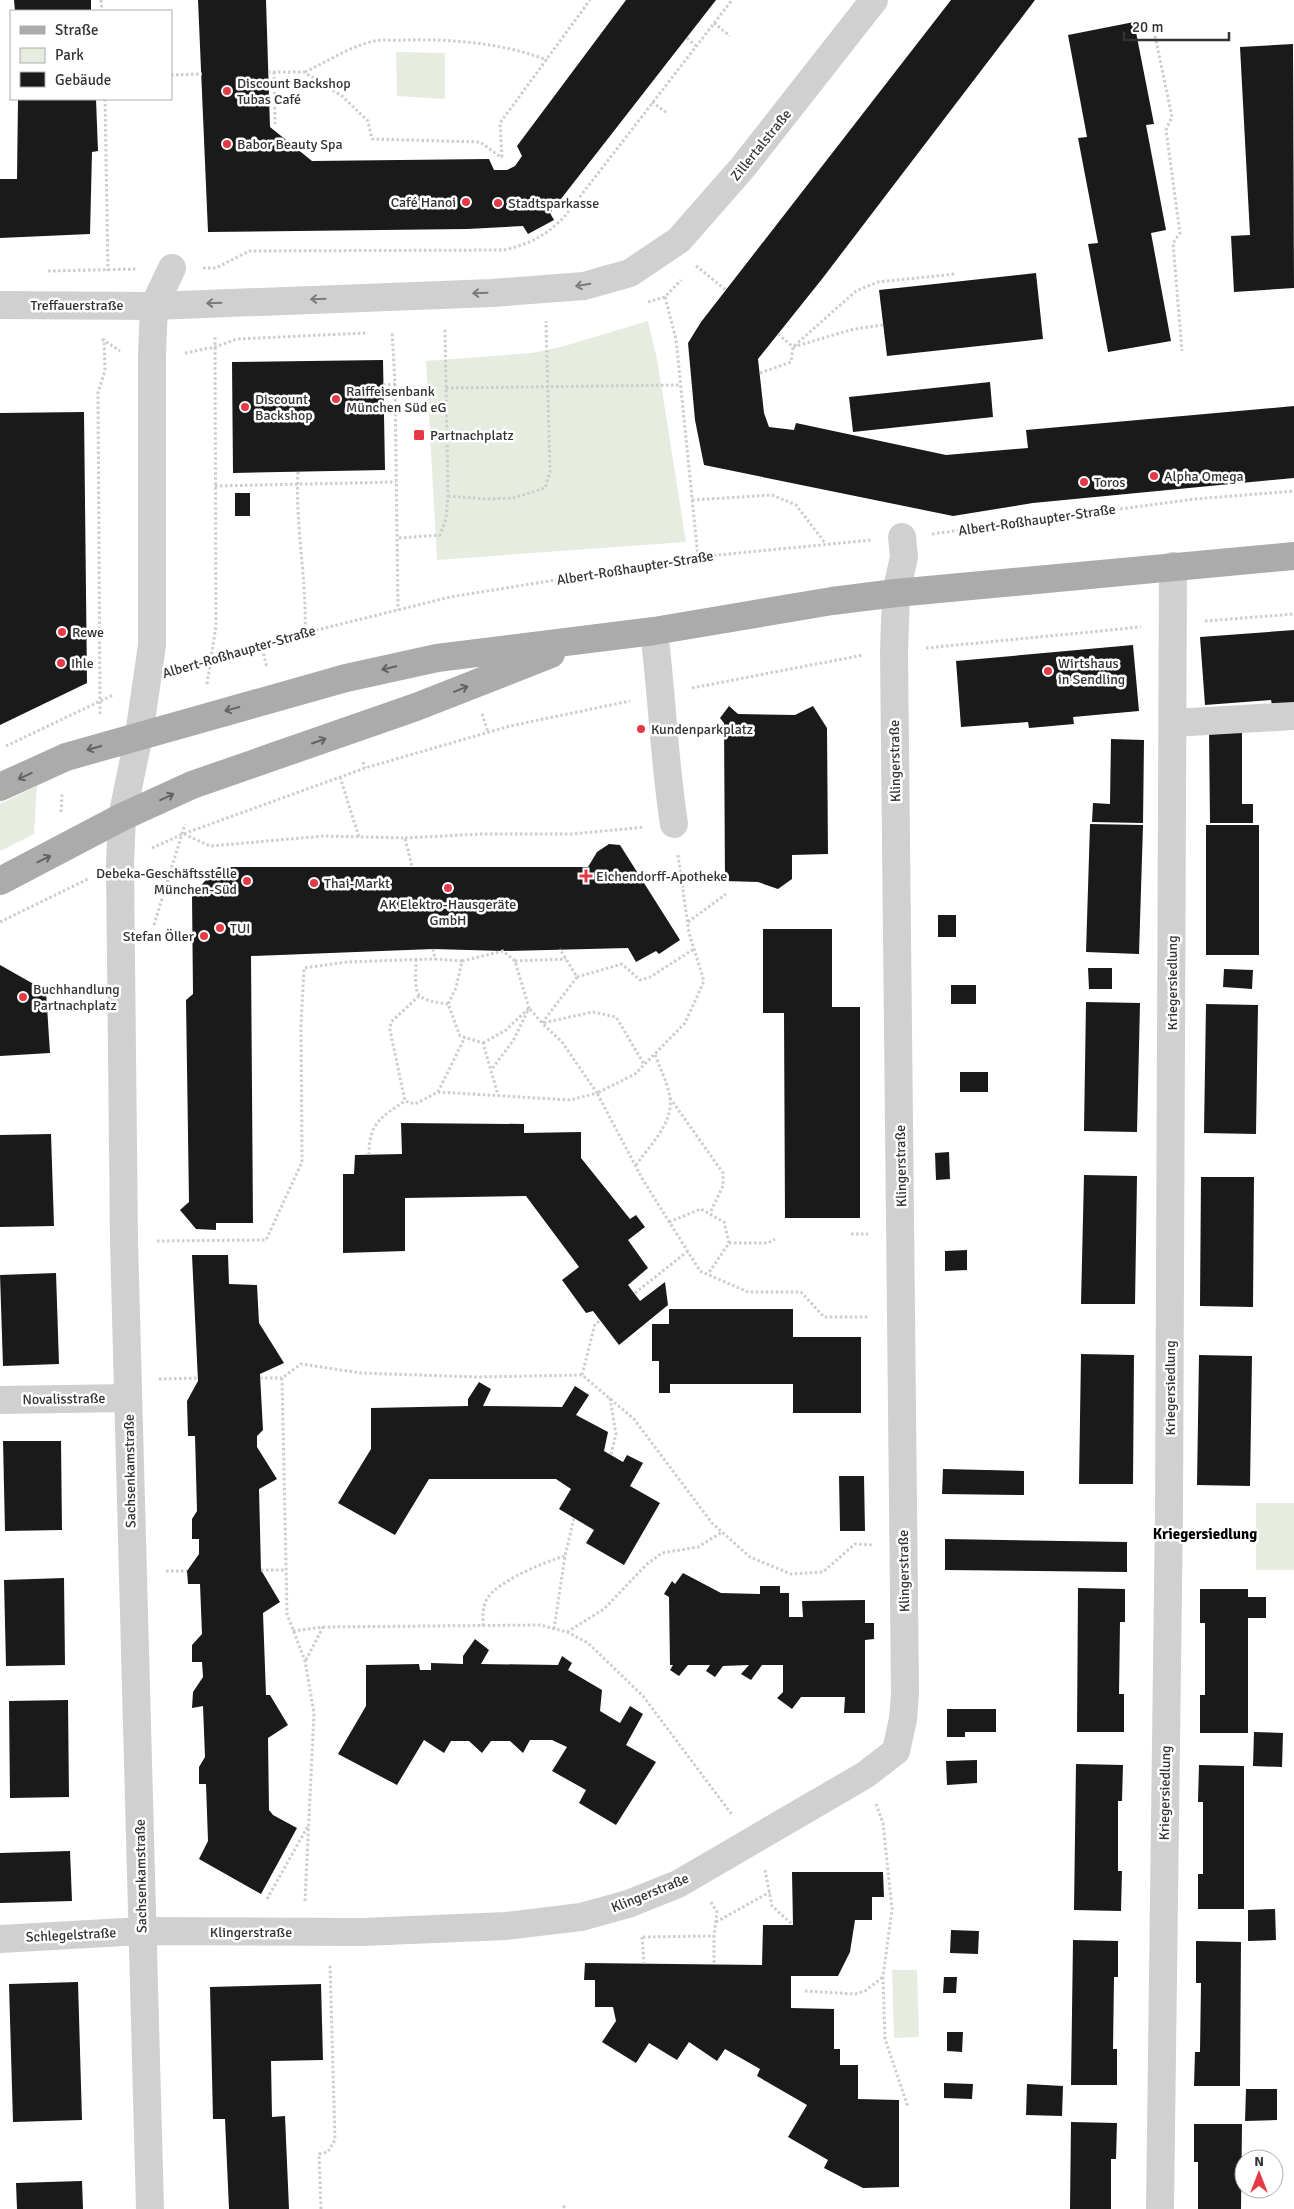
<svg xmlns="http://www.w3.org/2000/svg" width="1294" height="2209" font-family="Signika,sans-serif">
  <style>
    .green { fill: #e6ecdf }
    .building { fill: #1a1a1a }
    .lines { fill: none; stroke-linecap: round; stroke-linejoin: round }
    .path { stroke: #cdcdcd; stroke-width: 3; stroke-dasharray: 2.5 2.5; stroke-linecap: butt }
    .minor { stroke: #d0d0d0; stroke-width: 28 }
    .major { stroke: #ababab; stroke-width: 28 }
    .oneway { stroke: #7a7a7a }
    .oneway2 { stroke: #636363 }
    .poi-dot { fill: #e63946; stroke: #fff; stroke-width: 2 }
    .labels { text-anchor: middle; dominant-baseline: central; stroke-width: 5; stroke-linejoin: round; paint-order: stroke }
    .poi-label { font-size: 14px; fill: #333; stroke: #fff; text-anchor: start }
    .street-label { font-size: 14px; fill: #333; stroke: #fff }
    .neighbourhood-label { font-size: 15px; font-weight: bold; fill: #000; stroke: #fff }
  </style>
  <rect width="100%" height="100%" fill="#fff"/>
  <g class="green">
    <path d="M396,52L445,53V99L397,96Z"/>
    <path d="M648,321L657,359L686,542L437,560L426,361L532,353L561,347Z"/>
    <path d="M37,786L34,834L0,851V804Z"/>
    <rect x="1256" y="1503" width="38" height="67"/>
    <path d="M892,1970H917L919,2037L894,2038Z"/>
  </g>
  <g class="building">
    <path d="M14,0H91V11H15Z"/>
    <path d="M198,0H266L270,127L312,161L489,159L494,170H507L515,166L522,156L517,146L626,0H716L550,213L554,220L528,234L523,226L467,229L208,232Z"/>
    <path d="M951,0H1035L822,279L758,359L764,413L769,427L794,430L796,423L946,455L1028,448L1026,430L1294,406V478L1033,503L953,516L704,465L695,420L688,343L701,322Z"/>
    <path d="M1134,22L1154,124L1146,125L1166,230L1151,233L1171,341L1108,352L1088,244L1098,243L1078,138L1087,137L1068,35Z"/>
    <path d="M1293,44L1294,288L1234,292L1231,236L1250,235L1240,47Z"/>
    <path d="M18,99H96L98,151L92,152L90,234L0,238V179H17Z"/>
    <path d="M1036,273L1043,339L887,356L879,290Z"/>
    <path d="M383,360L385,470L233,473L232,362Z"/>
    <path d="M990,382L993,417L853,432L849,397Z"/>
    <path d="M84,412L87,683L0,725V413Z"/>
    <rect x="235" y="493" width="15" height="23"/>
    <path d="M1294,630V703L1272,705L1271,700L1205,705L1200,637Z"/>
    <path d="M1133,645L1139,711L1073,717L1074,724L1029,728L1028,722L961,727L956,661Z"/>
    <path d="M729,706L738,714L795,715L813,706L827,728L828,854L792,855V879L778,889L758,882L725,881L724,723L720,718Z"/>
    <path d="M1242,729V804H1253V823H1210L1209,730Z"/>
    <path d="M1111,739L1144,740L1143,823L1092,822L1093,803L1110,804Z"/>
    <path d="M1090,824L1143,825L1139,954L1086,952Z"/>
    <rect x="1206" y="825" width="53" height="130"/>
    <path d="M609,844L620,845L680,940L659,954L656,951L636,962L628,948L503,951L433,949L251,956L253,1223H216V1230L196,1229L180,1210L189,1202L186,1000L193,994L192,895L218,867H588L597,852Z"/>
    <rect x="938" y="915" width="18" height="22"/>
    <path d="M763,929H832V1007H860V1218H785L784,1013H763Z"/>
    <path d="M0,965L46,991L50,1053L0,1056Z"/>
    <path d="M1088,968H1112V989H1089Z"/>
    <path d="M1224,969L1253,970L1252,989L1223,987Z"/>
    <rect x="951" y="985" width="25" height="19"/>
    <path d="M1086,1002L1140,1003L1137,1132L1084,1131Z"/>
    <path d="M1206,1004L1258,1005L1256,1134L1204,1133Z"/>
    <rect x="960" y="1072" width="28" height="20"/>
    <path d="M401,1123L524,1124V1133L581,1132V1158L630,1219L636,1215L645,1227L628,1240L648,1268L628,1285L640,1301L665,1282L668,1305L619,1345L593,1311L586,1313L562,1280L579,1267L526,1196L405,1198V1251L343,1253V1174H354L355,1155L402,1154Z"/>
    <path d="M51,1134L54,1226L0,1227V1135Z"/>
    <path d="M949,1152L950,1179L936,1180L935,1153Z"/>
    <path d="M1084,1175L1137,1176L1135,1304H1081Z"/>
    <path d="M1201,1177H1254L1253,1307L1200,1306Z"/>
    <path d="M967,1250V1270L945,1271V1251Z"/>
    <path d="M192,1255H228L229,1284L257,1285L259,1323L284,1363L260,1374L263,1430L257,1436V1447L277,1479L259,1489L261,1570L280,1602L263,1613L266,1695H270L288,1725L268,1738L269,1810L273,1815L297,1828L261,1894L199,1859L208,1841L206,1784H199V1767L205,1757L203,1706L192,1708L193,1692L203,1677L202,1662H192V1645L202,1634L200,1584H188L187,1571L199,1554V1539H192V1519L197,1511L195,1436H188L187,1401L198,1381Z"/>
    <path d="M56,1273L59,1364L3,1366L0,1275Z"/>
    <path d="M669,1309H793V1337H861V1413H793V1384H670V1393H659V1361H652V1324H669Z"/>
    <path d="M1081,1354L1134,1355L1133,1484H1079Z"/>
    <path d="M1199,1355L1252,1356L1250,1486L1197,1485Z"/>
    <path d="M479,1382L491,1389L483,1406L562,1407L575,1386L589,1395L576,1415L608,1432L604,1451L623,1462L627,1455L643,1463L630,1486L660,1503L624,1565L586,1543L594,1530L559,1509L571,1489L556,1479H429L395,1535L338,1503L371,1449V1408L468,1406V1399Z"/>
    <path d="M3,1441H61L62,1530L5,1531Z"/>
    <path d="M943,1469L1024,1471V1495L942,1494Z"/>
    <path d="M839,1476H864L865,1531H840Z"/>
    <path d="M945,1539L1127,1542V1572L945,1570Z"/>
    <path d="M683,1573L721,1593L760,1594V1586H780V1593H789V1617H803L802,1601L865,1600V1623H874V1639L865,1640V1713H844L845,1697H801L792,1709L777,1698L783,1692V1665H762L751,1680L741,1674L749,1665L723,1666L715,1677L706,1671L710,1665H688L679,1676L670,1670L673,1665H670L669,1597L664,1594L672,1581L675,1584Z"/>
    <path d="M64,1578L65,1665L6,1666L4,1580Z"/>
    <path d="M1078,1588L1125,1589V1622H1120L1119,1694H1124V1732H1077Z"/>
    <path d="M1200,1589H1248V1597H1266V1618H1248V1733H1200V1695H1205V1623H1200Z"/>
    <path d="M475,1639L489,1650L481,1664L558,1665L562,1656L572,1663L568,1670L602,1690L600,1711L620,1723L630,1706L643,1714L626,1745L656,1762L616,1825L579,1803L586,1790L552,1771L567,1747L552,1740H530L523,1753L510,1741H491L482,1753L469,1741H451L444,1753L424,1740L397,1785L338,1754L366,1706V1665L419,1664L420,1670H431V1663L463,1664V1656Z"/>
    <path d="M68,1700L69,1797L10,1798L9,1701Z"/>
    <path d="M947,1709H996V1732H965V1737H947Z"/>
    <path d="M1254,1732L1283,1733L1282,1767L1253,1766Z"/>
    <path d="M977,1760V1783L947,1785L946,1761Z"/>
    <path d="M1076,1764L1123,1765L1122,1801H1118V1871H1122L1121,1911L1074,1910Z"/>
    <path d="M1199,1765L1244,1766V1909H1198V1874H1203V1802H1198Z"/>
    <path d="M70,1851L72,1901L0,1903V1853Z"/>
    <path d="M792,1872H883L884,1897H872V1920H855L850,1952L838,1976H791V2008L834,2009V2049H840V2065H858V2099L899,2100V2187L863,2188L824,2168L828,2160L788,2137L807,2105L757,2076L760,2069L725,2049L717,2061L689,2042L677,2060L649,2043L636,2063L602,2042L616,2021L613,2007H595V1980H584L585,1963L762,1965L763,1925H793Z"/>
    <path d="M1275,1909L1276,1940L1248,1941V1910Z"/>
    <path d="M951,1930L979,1931L978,1954L950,1953Z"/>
    <path d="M1073,1940L1118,1941V1977H1114L1113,2049H1117V2085H1071Z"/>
    <path d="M1196,1941L1241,1942L1240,2086H1194L1195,2052H1200L1201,1983H1196Z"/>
    <path d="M944,1977H957L956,1993H943Z"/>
    <path d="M78,1982L82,2120L13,2122L9,1984Z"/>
    <path d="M321,1984L323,2060L271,2061L272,2117L285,2116L289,2209H229L225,2119H213L210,1987Z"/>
    <path d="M947,2032H963L962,2052L947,2051Z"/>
    <path d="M944,2083L973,2084L972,2099L944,2098Z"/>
    <path d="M1027,2084L1063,2086L1062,2116L1026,2115Z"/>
    <path d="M1246,2089H1277V2120L1245,2121Z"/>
    <path d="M1071,2122L1117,2123L1116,2159H1111V2209H1070Z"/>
    <path d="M1194,2124H1242L1241,2209H1198V2162H1194Z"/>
    <path d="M82,2181L83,2209H17L16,2183Z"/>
  </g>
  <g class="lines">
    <g class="path">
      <path d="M101,0L102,11"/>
      <path d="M714,23L730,36"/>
      <path d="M1154,31L1172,117L1166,130L1180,233L1173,243L1182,351"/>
      <path d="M687,38L696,46"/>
      <path d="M268,72H304L342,96L368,121L372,139L480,142L502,158"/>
      <path d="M274,72L275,124"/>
      <path d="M305,72C328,61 349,47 374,41C384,39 395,41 405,40C452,39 503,43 547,60"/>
      <path d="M171,75L202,74"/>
      <path d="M105,99L108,271"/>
      <path d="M652,102L667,113"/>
      <path d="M502,157L500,123L590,0"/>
      <path d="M696,266L726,290"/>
      <path d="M203,268H216L249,251L504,250C530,244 547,235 565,216L732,0"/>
      <path d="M48,271L137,269"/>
      <path d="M665,297L676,339L698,557"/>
      <path d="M648,302L665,297L681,280"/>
      <path d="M778,334L793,347L854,329L883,325"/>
      <path d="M102,339L120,351"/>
      <path d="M185,353L215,347L237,339L366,333"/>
      <path d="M760,373L791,362L793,347L856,291L878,282L955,274"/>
      <path d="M395,384L398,610"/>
      <path d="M383,385L395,384L392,331"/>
      <path d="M446,388L680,385"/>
      <path d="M298,472C295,526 307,579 305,633"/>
      <path d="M215,486L396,482"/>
      <path d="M448,496L487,499L513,498L545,488L550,472L546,321"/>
      <path d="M692,500L772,495L796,505L825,543"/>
      <path d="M932,534L1195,499L1294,491"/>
      <path d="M399,538L440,535L446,519L448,496L445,328"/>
      <path d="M1205,621L1294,614"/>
      <path d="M261,644L267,668"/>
      <path d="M926,648L1141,627"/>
      <path d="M181,667L261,644L450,597L698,557L871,540"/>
      <path d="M207,684L216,626L215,336"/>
      <path d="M692,688L863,655"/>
      <path d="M100,714L98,392L105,371L104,339"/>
      <path d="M482,714L488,732"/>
      <path d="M6,746L113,695"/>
      <path d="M363,762L365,768"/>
      <path d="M340,777L359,837"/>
      <path d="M61,812L62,794"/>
      <path d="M184,834L210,846L324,836L405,838L412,867"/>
      <path d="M405,838L481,834H573L644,827"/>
      <path d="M152,848L183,834L365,768L510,726L630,701"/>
      <path d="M678,855L689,933L704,981L685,1023L635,1074L597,1093L643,1180L700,1271L748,1292H801L824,1317H868"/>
      <path d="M0,922L88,879"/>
      <path d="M688,922L726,894"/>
      <path d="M154,925L185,824"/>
      <path d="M433,949L435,959L462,961L456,988L448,1004L460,1036L483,1043L498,1095"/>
      <path d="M416,959C416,994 410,999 448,1004"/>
      <path d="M462,961L503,951L515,961L529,1008L513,1041L491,1070"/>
      <path d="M515,961L566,959"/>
      <path d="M577,977L622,964L640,980L650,977L694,949"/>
      <path d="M419,996L391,1022L390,1030L405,1101L415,1104L438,1092L570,1100L597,1093L562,1042L542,1023L577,977L560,949"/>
      <path d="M483,1043L506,1030L529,1008L542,1023L593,1012L616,1017L644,1064"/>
      <path d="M438,1092L465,1037"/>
      <path d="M670,1098L723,1173V1186L710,1213"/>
      <path d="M369,1155C369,1123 381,1117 405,1101"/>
      <path d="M636,1165C650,1145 673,1124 670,1098C668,1083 659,1067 655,1054"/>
      <path d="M669,1222L701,1209L724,1222L729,1243L708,1274"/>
      <path d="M851,1234H868"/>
      <path d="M157,1241L266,1240L302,1162L301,1026L304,968L346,962L435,959"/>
      <path d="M729,1243H768L775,1239"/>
      <path d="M635,1293L688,1251"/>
      <path d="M582,1375L595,1324L600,1321"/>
      <path d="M260,1378H282"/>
      <path d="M159,1379L198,1378"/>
      <path d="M610,1398L616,1434L611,1455"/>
      <path d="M261,1570H286"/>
      <path d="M166,1571H187"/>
      <path d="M483,1626C483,1616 482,1608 487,1599C496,1582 546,1561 565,1556"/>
      <path d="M554,1629L565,1556L574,1518"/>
      <path d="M293,1631L323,1627L540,1625L567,1632L588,1643L643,1696L733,1816"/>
      <path d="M567,1632L604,1609L647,1564L662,1553L698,1547L722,1532"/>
      <path d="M306,1660L323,1627"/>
      <path d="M876,1804L883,1823L892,1909L883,1977L885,2039L908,2107"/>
      <path d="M765,1870L772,1906L793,1925"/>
      <path d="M267,1899L308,1826"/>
      <path d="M305,1901L314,1713L305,1661L287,1614L282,1378L301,1364L361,1373L477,1377L582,1375L634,1419L712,1523L750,1557L791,1574L823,1572L855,1544L873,1545"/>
      <path d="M711,1902L717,1912L714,1936V1964"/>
      <path d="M716,1922L770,1892"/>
      <path d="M642,1937L644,1964"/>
      <path d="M643,1937L714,1936"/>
      <path d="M805,1991L855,1994L865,1991L883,1977"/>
      <path d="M563,2206L567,2209"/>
      <path d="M321,2209L319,2154L328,2152L335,2140L330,1964"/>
    </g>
    <g class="minor">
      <path d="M0,305L154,306L492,293L584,286L630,273L679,240L743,167L874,0"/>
      <path d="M654,631C662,695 664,760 674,824"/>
      <path d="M1173,723L1294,716"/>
      <path d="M0,1400L128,1398"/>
      <path d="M0,1939L142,1931L362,1932L506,1926L581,1917L628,1904L678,1884L865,1775L896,1751L903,1719L905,1693L894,651L896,593L904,557L902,537"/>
      <path d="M150,2209L124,1241L120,864L122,817L139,735L152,645V354L154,306L172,268"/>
      <path d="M1160,2209L1169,1510L1173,566"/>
    </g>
    <g class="major">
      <path d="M0,787L66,757L346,678L437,658L654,631L832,601L896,593L1294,556"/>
      <path d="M0,881L122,817L192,785L416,707L551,654"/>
    </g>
  </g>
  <defs><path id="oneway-shaft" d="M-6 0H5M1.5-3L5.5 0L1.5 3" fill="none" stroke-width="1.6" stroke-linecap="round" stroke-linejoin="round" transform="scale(1.25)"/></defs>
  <g class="oneway">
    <use href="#oneway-shaft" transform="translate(583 285) rotate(170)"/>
    <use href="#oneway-shaft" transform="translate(480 293) rotate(178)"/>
    <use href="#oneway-shaft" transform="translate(318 299) rotate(178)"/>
    <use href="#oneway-shaft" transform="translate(214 303) rotate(178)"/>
  </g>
  <g class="oneway2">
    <use href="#oneway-shaft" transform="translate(389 668) rotate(167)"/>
    <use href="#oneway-shaft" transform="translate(461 689) rotate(-22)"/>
    <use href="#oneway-shaft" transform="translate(232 709) rotate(165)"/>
    <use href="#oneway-shaft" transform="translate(319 741) rotate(-19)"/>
    <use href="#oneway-shaft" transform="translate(94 748) rotate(164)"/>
    <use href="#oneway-shaft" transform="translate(25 776) rotate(155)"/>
    <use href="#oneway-shaft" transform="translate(167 797) rotate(-25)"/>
    <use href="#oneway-shaft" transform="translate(44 859) rotate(-26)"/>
  </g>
  <g class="poi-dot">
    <circle cx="227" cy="91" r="5"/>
    <circle cx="227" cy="144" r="5"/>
    <circle cx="466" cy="202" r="5"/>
    <circle cx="498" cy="203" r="5"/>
    <circle cx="336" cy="399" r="5"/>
    <circle cx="245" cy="407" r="5"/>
    <rect x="413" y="429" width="12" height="12" rx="2.5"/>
    <circle cx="1154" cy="476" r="5"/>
    <circle cx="1084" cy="482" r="5"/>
    <circle cx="62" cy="632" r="5"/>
    <circle cx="61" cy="663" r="5"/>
    <circle cx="1048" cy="671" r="5"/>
    <circle cx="641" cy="729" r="5"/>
    <path d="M583.5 868.5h5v5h5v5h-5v5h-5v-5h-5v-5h5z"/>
    <circle cx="247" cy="881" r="5"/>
    <circle cx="314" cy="883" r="5"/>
    <circle cx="448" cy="888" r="5"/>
    <circle cx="220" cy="928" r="5"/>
    <circle cx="204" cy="936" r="5"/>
    <circle cx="23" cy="997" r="5"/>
  </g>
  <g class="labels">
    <g class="poi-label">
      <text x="237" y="83">Discount Backshop<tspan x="237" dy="16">Tubas Café</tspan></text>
      <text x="237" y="144">Babor Beauty Spa</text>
      <text x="456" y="202" text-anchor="end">Café Hanoi</text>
      <text x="508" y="203">Stadtsparkasse</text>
      <text x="346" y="391">Raiffeisenbank<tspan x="346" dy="16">München Süd eG</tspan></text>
      <text x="255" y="399">Discount<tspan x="255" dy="16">Backshop</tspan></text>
      <text x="430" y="435">Partnachplatz</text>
      <text x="1164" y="476">Alpha Omega</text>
      <text x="1094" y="482">Toros</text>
      <text x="72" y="632">Rewe</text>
      <text x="71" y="663">Ihle</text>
      <text x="1058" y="663">Wirtshaus<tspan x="1058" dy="16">in Sendling</tspan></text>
      <text x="651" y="729">Kundenparkplatz</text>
      <text x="237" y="873" text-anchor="end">Debeka-Geschäftsstelle<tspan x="237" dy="16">München-Süd</tspan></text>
      <text x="596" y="876">Eichendorff-Apotheke</text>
      <text x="324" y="883">Thai-Markt</text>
      <text x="448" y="904" text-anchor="middle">AK Elektro-Hausgeräte<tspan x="448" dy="16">GmbH</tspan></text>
      <text x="230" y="928">TUI</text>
      <text x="194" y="936" text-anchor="end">Stefan Öller</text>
      <text x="33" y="989">Buchhandlung<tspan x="33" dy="16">Partnachplatz</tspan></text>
    </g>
    <g class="street-label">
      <text transform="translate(761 145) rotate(-51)">Zillertalstraße</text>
      <text x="77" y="305">Treffauerstraße</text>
      <text transform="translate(1037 520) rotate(-8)">Albert-Roßhaupter-Straße</text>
      <text transform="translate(635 568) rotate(-9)">Albert-Roßhaupter-Straße</text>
      <text transform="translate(239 652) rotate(-16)">Albert-Roßhaupter-Straße</text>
      <text transform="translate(895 761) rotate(-91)">Klingerstraße</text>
      <text transform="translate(1172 983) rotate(-90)">Kriegersiedlung</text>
      <text transform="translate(901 1166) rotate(-91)">Klingerstraße</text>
      <text transform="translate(1170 1388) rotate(-90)">Kriegersiedlung</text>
      <text transform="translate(64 1399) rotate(-1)">Novalisstraße</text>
      <text transform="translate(130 1471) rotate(-91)">Sachsenkamstraße</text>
      <text transform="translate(904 1571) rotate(-91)">Klingerstraße</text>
      <text transform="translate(1165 1793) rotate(-89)">Kriegersiedlung</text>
      <text transform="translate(141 1876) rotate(-91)">Sachsenkamstraße</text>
      <text transform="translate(650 1893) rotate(-22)">Klingerstraße</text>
      <text x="251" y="1932">Klingerstraße</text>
      <text transform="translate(71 1935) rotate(-3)">Schlegelstraße</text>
    </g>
    <g class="neighbourhood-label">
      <text x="1205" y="1534">Kriegersiedlung</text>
    </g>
  </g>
  <rect x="10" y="10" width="162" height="90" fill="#ffffff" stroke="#adadad"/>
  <rect x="20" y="26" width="25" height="8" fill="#ababab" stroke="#adadad"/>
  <text x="55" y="35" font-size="15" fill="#333333">Straße</text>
  <rect x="20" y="48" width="25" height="15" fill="#e6ecdf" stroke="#adadad"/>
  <text x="55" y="60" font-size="15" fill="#333333">Park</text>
  <rect x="20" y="72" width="25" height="15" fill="#1a1a1a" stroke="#adadad"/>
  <text x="55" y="85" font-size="15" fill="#333333">Gebäude</text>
  <g transform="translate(1259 2174)"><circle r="24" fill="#ffffff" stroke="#adadad"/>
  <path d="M0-4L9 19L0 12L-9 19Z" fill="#e63946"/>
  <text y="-8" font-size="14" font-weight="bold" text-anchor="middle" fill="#333333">N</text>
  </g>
  <path d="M1124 32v8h105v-8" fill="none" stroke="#333333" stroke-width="2.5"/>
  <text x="1132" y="32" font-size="15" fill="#333333" stroke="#ffffff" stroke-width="4" paint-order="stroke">20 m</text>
</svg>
